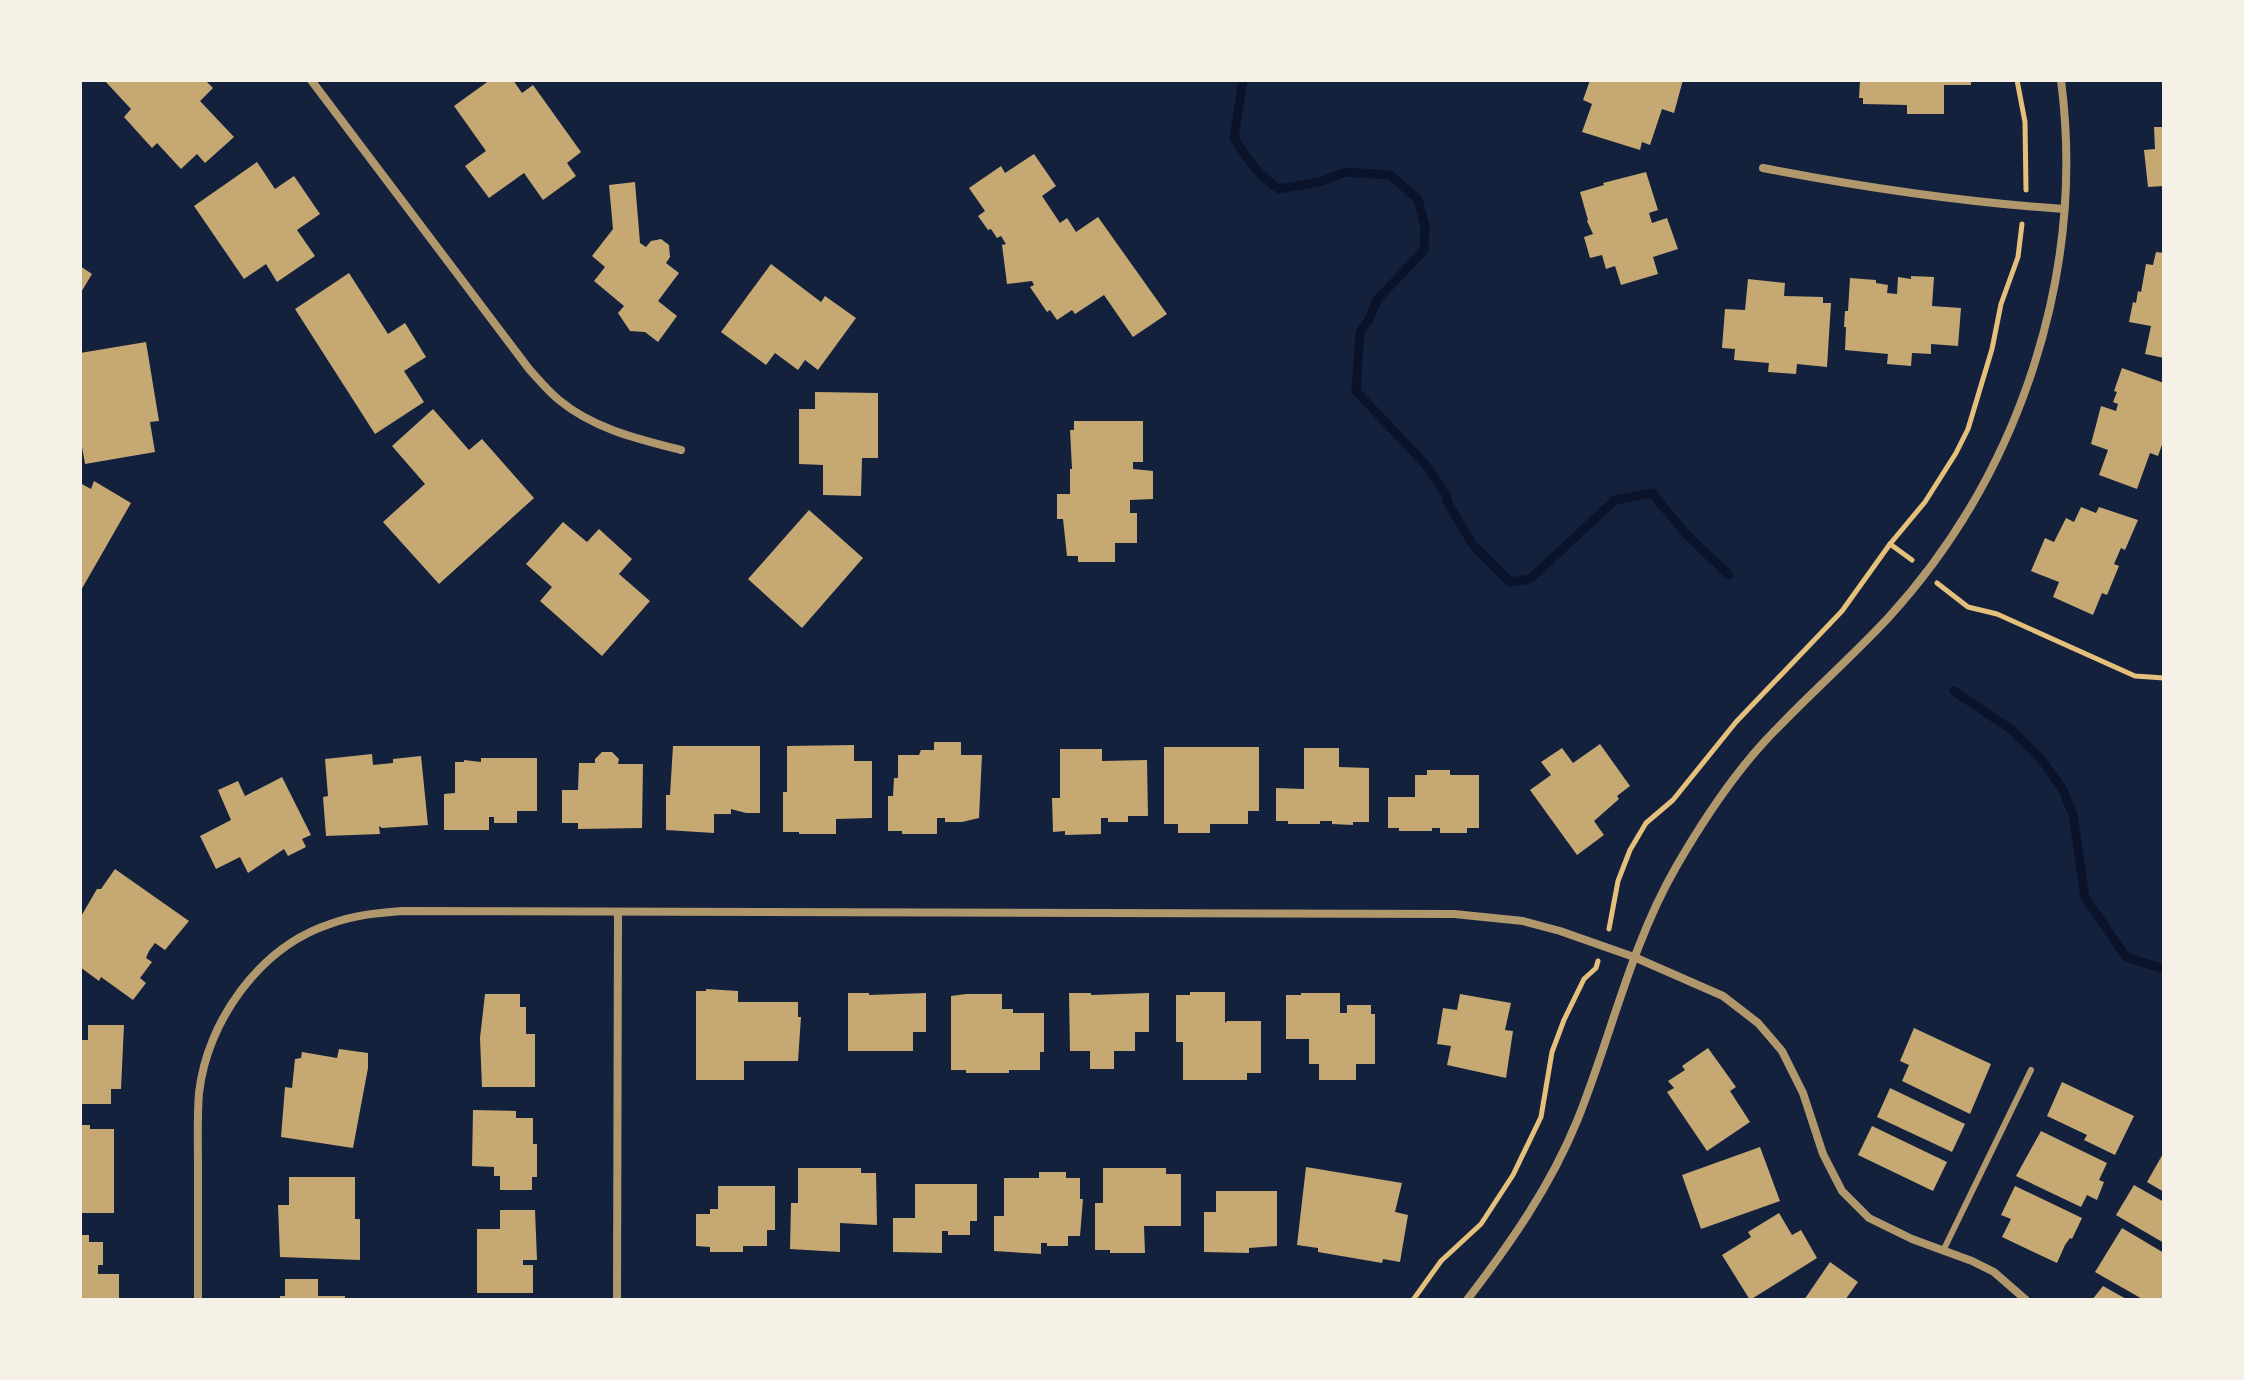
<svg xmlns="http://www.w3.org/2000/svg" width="2244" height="1380" font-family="Quicksand,sans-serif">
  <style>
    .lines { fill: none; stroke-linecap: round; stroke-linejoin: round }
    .stream { stroke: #0b132b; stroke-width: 9 }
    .building { fill: #c6a872 }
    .path { stroke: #e5c07b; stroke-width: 5 }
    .service { stroke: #b1986c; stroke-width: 6 }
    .minor { stroke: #b1986c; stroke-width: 8 }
  </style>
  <rect width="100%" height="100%" fill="#14213d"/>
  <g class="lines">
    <g class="stream">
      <path d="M1243,80L1234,138C1247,158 1258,176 1279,189L1319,182L1346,172L1390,175L1418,199L1425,226L1424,250L1377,300L1370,318L1360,332L1356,391L1425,464L1446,494L1448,503L1473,545L1510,582L1530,579L1615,500L1652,493L1686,534L1729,575"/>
      <path d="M1954,691L2012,730L2042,760L2063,790L2073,815L2085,897L2126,957L2164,969"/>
    </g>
  </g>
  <g class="building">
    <path d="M104,80H205L213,88L200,101L234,137L205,163L197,154L181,169L157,143L152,148L124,117L131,109Z"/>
    <path d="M490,80H513L522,93L533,85L581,152L567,163L576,176L543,200L524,173L489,198L465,166L486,151L454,106Z"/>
    <path d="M1590,80H1683L1674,113L1662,109L1650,145L1642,142L1640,150L1582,132L1592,104L1583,100Z"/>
    <path d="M1860,80H1971V85H1944V114H1907V105L1863,104V98H1859Z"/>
    <path d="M2154,127H2164V186L2148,187L2144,150L2155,149Z"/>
    <path d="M1034,154L1056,186L1042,196L1060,223L1067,218L1076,232L1098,217L1167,314L1133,337L1104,295L1075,314L1072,310L1057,320L1050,310L1047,312L1030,287L1034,285L1032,281L1007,284L1002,245L1006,244L1001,236L997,238L991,229L988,230L978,216L985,211L969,188L1001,166L1005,173Z"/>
    <path d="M257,162L275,189L294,176L320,214L297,230L315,256L277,282L266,264L244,279L194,206Z"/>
    <path d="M1646,172L1658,210L1649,213L1652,223L1667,218L1678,249L1653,257L1658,274L1621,285L1615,266L1606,269L1602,255L1590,258L1584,237L1593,234L1587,221L1588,220L1580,192L1604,185L1603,183Z"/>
    <path d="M635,182L640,243L646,247L651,241L661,239L669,245L670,257L666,263L679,273L658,301L677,316L658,342L645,332L630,331L618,313L624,306L594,281L605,267L592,256L613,229L609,185Z"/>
    <path d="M2156,252L2164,253V358L2145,354L2151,326L2129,322L2133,302L2136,303L2138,291L2141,292L2146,264L2153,265Z"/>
    <path d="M771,264L821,302L825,296L856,318L818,370L805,360L798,370L775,353L766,365L721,332Z"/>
    <path d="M80,266L92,274L80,294Z"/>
    <path d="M349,273L388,334L405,323L426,357L404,371L424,402L375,434L295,309Z"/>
    <path d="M1911,276L1934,277L1932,306L1961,308L1958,346L1931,344V354L1912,353L1911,366L1887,364L1888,354L1845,350L1846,327H1844L1845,311H1848L1850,278L1876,280V283L1888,285L1887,293L1897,294L1898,277L1911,279Z"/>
    <path d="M1748,279L1785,283L1784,296L1823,297V303H1831L1827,367L1797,364L1796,374L1768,372L1769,363L1734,360L1735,349L1722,348L1725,309L1745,310Z"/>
    <path d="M146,342L159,421L150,422L155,452L85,464L80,436V353Z"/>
    <path d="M2122,368L2164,383V439L2158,456L2150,453L2137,489L2099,475L2108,450L2091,444L2101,406L2116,411L2118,404L2113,402L2117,392L2114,391Z"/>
    <path d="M815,392L878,393V458H862L861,496L823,495V465L799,464V409H815Z"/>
    <path d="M433,409L469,450L482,439L534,498L439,584L383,522L425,484L392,446Z"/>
    <path d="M1074,421H1143V462H1133V469L1153,471V499L1130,500V513H1137V543H1115V562H1078V556H1067L1063,519H1057V494H1070V469H1072L1070,430H1074Z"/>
    <path d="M94,481L131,503L80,592V483L91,489Z"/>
    <path d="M2081,507L2096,513L2099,507L2138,520L2125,550L2121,548L2114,564L2119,566L2107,595L2102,593L2093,615L2053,597L2059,582L2031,571L2045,538L2054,542L2066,518L2074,522Z"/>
    <path d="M809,510L863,558L802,628L748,579Z"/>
    <path d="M563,522L587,542L599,529L632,559L619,574L650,601L602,656L540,601L552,587L526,564Z"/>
    <path d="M934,742H961V755H982L979,818L962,822H945V818H937V834H902V831H888V796H893L894,778H898V755H919L921,750H934Z"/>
    <path d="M1600,744L1630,786L1617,796L1619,799L1594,821L1604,835L1577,855L1530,790L1551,775L1541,762L1562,748L1573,763Z"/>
    <path d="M854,745V761H872V818L836,819V834H799V832H783V792H787V746Z"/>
    <path d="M673,746H760V813H746L731,809V814H714V833L666,830V795H670Z"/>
    <path d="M1164,747H1259V811H1248V824H1210V833H1178V824H1164Z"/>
    <path d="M1304,748H1339V767L1369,768V822H1353V825L1332,824V821H1320V824H1288V821H1276V788L1304,789Z"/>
    <path d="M1060,749H1102V761L1147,760L1148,816H1128V822H1108V818H1101V834L1065,835V831L1053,832L1052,798H1060Z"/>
    <path d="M602,752H612L619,759L618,764H643L642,828L578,829V823H562V790H578L579,763H595V759Z"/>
    <path d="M372,754L373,765L393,763V759L421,756L428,825L382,828L379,826L380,834L326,836L323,797L328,796L325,759Z"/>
    <path d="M481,758H537V811H517V823H494V817H489V830H444V794L455,793V762H464V760L481,762Z"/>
    <path d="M1427,770H1450V775H1479V828H1467V833H1440V828H1432V831H1399V828H1388V797H1415V775H1427Z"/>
    <path d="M282,777L311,835L302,839L306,847L288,856L284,849L248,873L240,857L216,869L200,836L231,820L218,790L238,781L245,796Z"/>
    <path d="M115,869L189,921L165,950L155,943L149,951L146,958L152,962L140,978L146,983L133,1000L101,977L99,981L80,967V918L97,889H101Z"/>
    <path d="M706,989L738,991V1002H798V1017H801L798,1061H744V1080H696V991H706Z"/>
    <path d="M1190,992H1225V1023L1227,1021H1261V1073H1247V1080H1183V1042H1176V995H1190Z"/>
    <path d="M848,993H869V995L926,993V1032H913V1051H848Z"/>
    <path d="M1069,993H1091V995L1149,993V1032H1135V1051H1114V1069H1090V1051H1070Z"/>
    <path d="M1301,993H1340V1013H1347V1005H1371V1014H1375V1064H1356V1080H1319V1064H1309V1039H1286V995H1301Z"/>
    <path d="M485,994H520V1007H526V1034H535V1087H482L480,1038Z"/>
    <path d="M966,994H1002V1009H1013V1013H1044V1052H1040V1070H1009V1073H966V1070H951V996Z"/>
    <path d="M1460,994L1511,1003L1505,1030L1513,1031L1506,1078L1447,1065L1451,1046L1437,1044L1443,1008L1457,1010Z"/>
    <path d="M88,1025H124L121,1089H111V1104H80V1040H88Z"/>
    <path d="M1914,1028L1991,1064L1970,1114L1902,1081L1909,1065L1900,1061Z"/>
    <path d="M1708,1048L1736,1087L1730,1091L1750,1122L1707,1151L1667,1092L1674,1088L1668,1081L1685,1070L1682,1066Z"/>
    <path d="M339,1049L368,1053V1068L353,1148L281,1137L285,1087L292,1088L295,1059L301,1058L302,1052L337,1058Z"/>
    <path d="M2062,1082L2134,1116L2115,1155L2084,1140L2087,1135L2047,1116Z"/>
    <path d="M1890,1088L1965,1124L1952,1152L1877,1117Z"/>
    <path d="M473,1110L516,1111V1118H533V1144H537V1177H532V1190H500V1176H494V1167L472,1166Z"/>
    <path d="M80,1125H90V1129H114V1213H80Z"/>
    <path d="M1872,1126L1947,1162L1933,1191L1858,1155Z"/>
    <path d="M2041,1131L2107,1163L2099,1180L2104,1182L2097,1200L2087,1195L2081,1207L2016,1176Z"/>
    <path d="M1760,1147L1780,1201L1701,1229L1682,1175Z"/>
    <path d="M2164,1152V1192L2147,1182Z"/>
    <path d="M1306,1167L1402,1183L1395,1212L1408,1215L1400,1262L1383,1259L1382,1263L1318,1252V1248L1297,1245Z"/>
    <path d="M798,1168H861V1173H876L877,1225L840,1223V1252L790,1249L791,1203H798Z"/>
    <path d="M1103,1168H1166V1174H1181V1226H1144L1145,1253H1110V1250H1095V1203H1103Z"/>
    <path d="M1039,1172H1066V1178H1080V1199H1083L1080,1236H1068V1246H1047V1243H1041V1254L994,1251V1216H1004V1178H1039Z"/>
    <path d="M289,1177H355V1219H360V1260L280,1257L278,1205H289Z"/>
    <path d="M915,1184H977V1221H970V1235H948V1231H942V1253L893,1252V1218H915Z"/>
    <path d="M2134,1185L2164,1202V1243L2116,1215Z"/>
    <path d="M718,1186H775V1230H767V1246H743V1252H710V1247L696,1246V1214H710V1209H718Z"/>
    <path d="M2015,1186L2082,1218L2072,1239L2070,1238L2065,1245L2057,1263L2002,1237L2011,1219L2001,1215Z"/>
    <path d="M1216,1191H1277V1246L1249,1248V1253L1204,1252V1212H1216Z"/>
    <path d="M500,1210H535L537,1260H523V1265H533V1293H477V1229H500Z"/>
    <path d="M1779,1213L1792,1235L1801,1230L1817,1258L1750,1300L1722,1255L1751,1237L1748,1232Z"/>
    <path d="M2122,1228L2164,1253V1300H2144L2095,1272Z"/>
    <path d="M80,1235H89V1242H103V1265H98V1274H119V1300H80Z"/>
    <path d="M1830,1262L1858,1282L1845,1300H1804Z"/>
    <path d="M285,1279H318V1296H345V1300H280V1296H285Z"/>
    <path d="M2103,1286L2128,1300H2092Z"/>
  </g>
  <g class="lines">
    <g class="path">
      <path d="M2017,80L2025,122L2026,190"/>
      <path d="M1890,544L1912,560"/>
      <path d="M1937,583L1968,607L1997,614L2135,676L2164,678"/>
      <path d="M1609,929L1618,881L1630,850L1646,823L1673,800L1736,722L1842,611L1890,544L1925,502L1956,453L1968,429L1992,349L2001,304L2018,257L2022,224"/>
      <path d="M1413,1300L1441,1261L1481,1224L1513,1175L1541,1117L1552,1052L1564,1020L1584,979L1596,968L1598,961"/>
    </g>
    <path class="service" d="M1943,1251L2031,1070"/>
    <g class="minor">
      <path d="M311,80L529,369C538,379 548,391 559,400C594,429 638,439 681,450"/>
      <path d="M1763,168C1866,188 1960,202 2064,209"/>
      <path d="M198,1300C198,1255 198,1211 198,1166C198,1142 197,1117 199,1093C207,1021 260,947 330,924C354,915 377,913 402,911L1454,914L1523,921L1560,931L1634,957L1723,996L1758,1023L1782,1051L1803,1093L1823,1154L1842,1191L1869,1218L1912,1239L1972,1261L1994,1272L2026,1300"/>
      <path d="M617,1300L618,912"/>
      <path d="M1467,1300C1510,1244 1550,1187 1577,1121C1611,1037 1630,947 1676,867C1702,822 1730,779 1765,741C1805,698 1849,660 1889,617C2020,473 2086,273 2061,80"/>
    </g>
  </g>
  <rect width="2244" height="1380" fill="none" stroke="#f6f1e7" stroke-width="164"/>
</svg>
